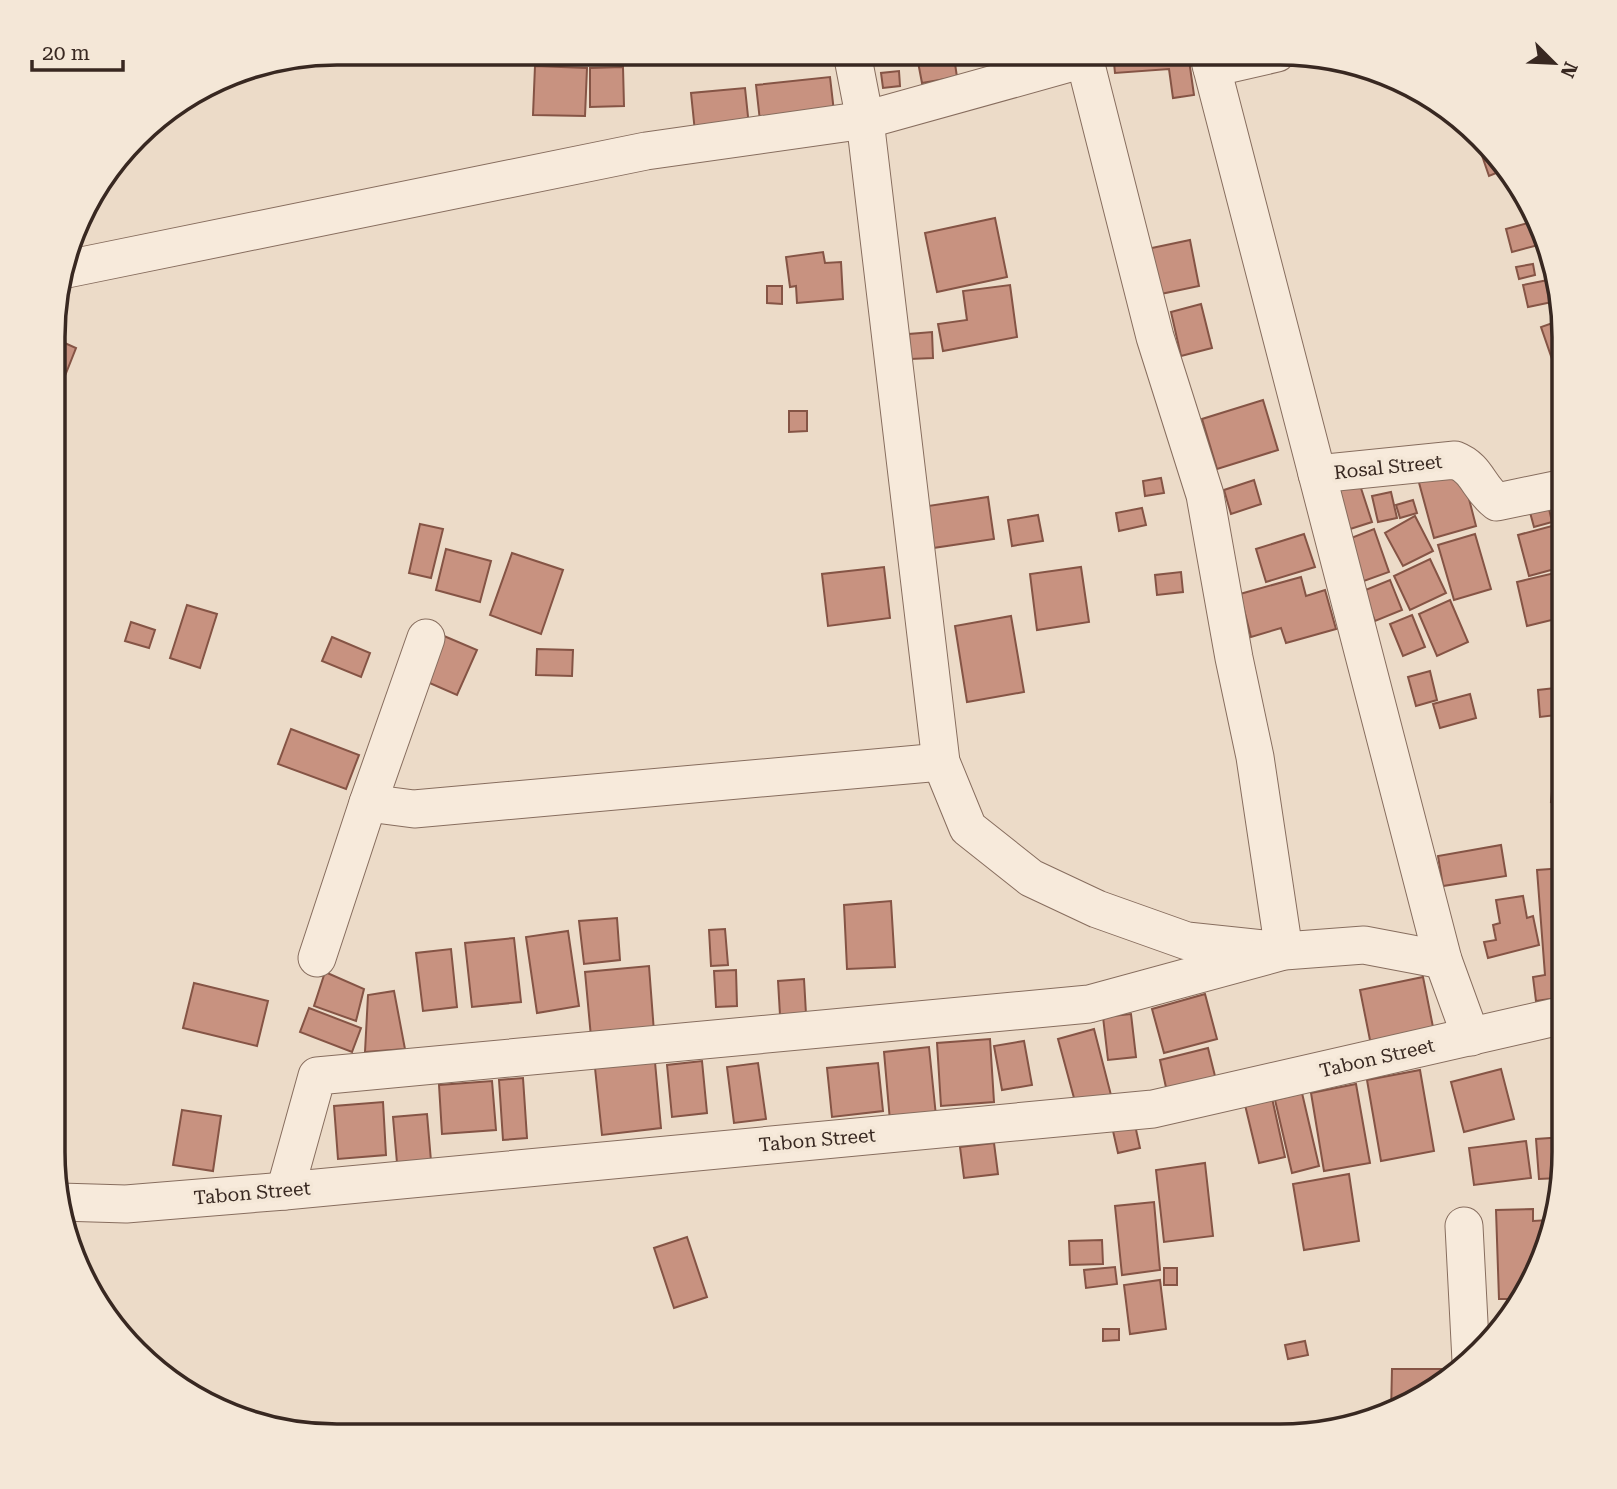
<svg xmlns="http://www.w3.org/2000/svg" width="1617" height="1489" font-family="'Roboto Serif',serif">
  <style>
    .building { fill: #c89280; stroke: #855445; stroke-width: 2 }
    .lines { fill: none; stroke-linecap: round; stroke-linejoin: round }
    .minor-casing { stroke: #876d5e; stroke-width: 39 }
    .minor { stroke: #f7eadb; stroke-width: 37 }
    .labels { text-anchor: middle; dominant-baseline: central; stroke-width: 7; stroke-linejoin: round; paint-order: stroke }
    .street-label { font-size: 19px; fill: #382821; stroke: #f4e7d7 }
    .rim { fill: none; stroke: #382821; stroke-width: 3.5 }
  </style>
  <rect width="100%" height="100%" fill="#ecdbc8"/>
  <g class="building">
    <path d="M570,53H600L601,58L572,64Z"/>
    <path d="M1113,53H1188L1194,95L1173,98L1169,69L1115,73Z"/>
    <path d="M954,57L957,77L922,83L918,62Z"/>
    <path d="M535,66L587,68L585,116L533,115Z"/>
    <path d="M623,67L624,106L590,107V68Z"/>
    <path d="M899,71L900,86L883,88L881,73Z"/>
    <path d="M830,77L834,112L760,121L756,85Z"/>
    <path d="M745,88L749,126L695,132L691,93Z"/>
    <path d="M1482,140L1494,150L1506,169L1489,176L1477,141Z"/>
    <path d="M995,218L1007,277L937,292L925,233Z"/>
    <path d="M1535,221L1542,244L1512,252L1506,229Z"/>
    <path d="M1190,240L1199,286L1156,295L1147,249Z"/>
    <path d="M823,252L825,263L841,262L843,299L797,303L796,286L790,287L786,257Z"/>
    <path d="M1533,264L1535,275L1519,279L1516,267Z"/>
    <path d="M1553,279L1557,301L1528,307L1523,285Z"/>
    <path d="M1010,285L1017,337L943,351L938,324L967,320L963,291Z"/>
    <path d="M767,286H782V304L767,303Z"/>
    <path d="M1201,304L1212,348L1181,356L1171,312Z"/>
    <path d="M1564,319V355L1552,359L1541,327Z"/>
    <path d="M932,332L933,358L910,359L909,334Z"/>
    <path d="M58,340L76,348L57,396Z"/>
    <path d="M1263,400L1278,450L1217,469L1202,419Z"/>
    <path d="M789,411H807V431L789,432Z"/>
    <path d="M1461,468L1476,526L1434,538L1418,479Z"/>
    <path d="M1161,478L1164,493L1145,496L1143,481Z"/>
    <path d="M1254,480L1261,504L1231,514L1224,490Z"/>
    <path d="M1359,482L1372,522L1344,531L1332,491Z"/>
    <path d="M1391,492L1397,518L1378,522L1372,496Z"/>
    <path d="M988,497L994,539L933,548L928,506Z"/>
    <path d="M1413,500L1417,513L1400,518L1396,505Z"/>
    <path d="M1547,500L1552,522L1534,527L1528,505Z"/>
    <path d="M1142,508L1146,525L1119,531L1116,513Z"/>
    <path d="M1038,515L1043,541L1012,546L1008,520Z"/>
    <path d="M1415,516L1433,551L1403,566L1385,533Z"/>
    <path d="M420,524L443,529L431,578L409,573Z"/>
    <path d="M1552,526L1562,567L1529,576L1518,535Z"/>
    <path d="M1374,529L1389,572L1361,582L1346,540Z"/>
    <path d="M1304,534L1315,567L1266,582L1256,549Z"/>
    <path d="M1475,534L1491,589L1454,600L1438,545Z"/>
    <path d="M446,549L491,561L480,602L436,590Z"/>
    <path d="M512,553L563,570L541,634L490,615Z"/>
    <path d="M1430,559L1446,593L1410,610L1394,576Z"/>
    <path d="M884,567L890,618L828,626L822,574Z"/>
    <path d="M1081,567L1089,622L1037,630L1030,574Z"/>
    <path d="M1563,571L1564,617L1527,626L1517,582Z"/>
    <path d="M1181,572L1183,592L1157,595L1155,575Z"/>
    <path d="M1301,577L1306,596L1325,590L1336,629L1286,643L1281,628L1251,637L1240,594Z"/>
    <path d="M1390,580L1402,610L1375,621L1363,591Z"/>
    <path d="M1450,600L1468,642L1437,656L1419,614Z"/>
    <path d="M187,605L217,614L200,668L170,658Z"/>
    <path d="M1412,615L1425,647L1403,656L1390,624Z"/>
    <path d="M1011,616L1024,692L967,702L955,626Z"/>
    <path d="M131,622L155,630L149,648L125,641Z"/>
    <path d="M444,636L477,650L457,695L425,681Z"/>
    <path d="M332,637L370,653L361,677L322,661Z"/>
    <path d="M537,649L573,650L572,676L536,675Z"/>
    <path d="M1430,671L1437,700L1416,706L1408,677Z"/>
    <path d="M1564,687V714L1540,717L1538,690Z"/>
    <path d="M1470,694L1476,718L1440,728L1433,704Z"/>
    <path d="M291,729L359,755L346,789L278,764Z"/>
    <path d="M1555,761L1564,762V803L1551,802Z"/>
    <path d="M1501,845L1506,876L1443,886L1438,856Z"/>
    <path d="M1564,868V997L1536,1001L1533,977L1545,975L1537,870Z"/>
    <path d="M1523,896L1527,918L1533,916L1539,945L1488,958L1484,942L1496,940L1493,925L1500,923L1496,900Z"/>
    <path d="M891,901L895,967L847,969L844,905Z"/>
    <path d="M617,918L620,960L584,964L579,921Z"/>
    <path d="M725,929L728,965L711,966L709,930Z"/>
    <path d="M568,931L579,1006L537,1013L526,937Z"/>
    <path d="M514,938L521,1002L472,1007L465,943Z"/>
    <path d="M451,949L457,1007L423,1011L416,953Z"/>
    <path d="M649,966L654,1032L591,1037L585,972Z"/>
    <path d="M736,970L737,1006L716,1007L714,971Z"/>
    <path d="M325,972L364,989L356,1021L314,1006Z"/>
    <path d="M1423,977L1434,1032L1371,1045L1360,990Z"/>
    <path d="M804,979L806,1014L780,1015L778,981Z"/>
    <path d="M194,983L268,1001L257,1046L183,1028Z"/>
    <path d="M394,991L405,1049L365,1052L368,995Z"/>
    <path d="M1205,994L1217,1039L1164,1053L1152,1009Z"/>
    <path d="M309,1008L361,1028L352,1052L300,1032Z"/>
    <path d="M1131,1014L1136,1057L1108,1060L1103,1017Z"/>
    <path d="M1094,1029L1112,1099L1077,1109L1058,1039Z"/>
    <path d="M990,1039L994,1102L941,1106L937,1043Z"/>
    <path d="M1024,1041L1032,1085L1002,1090L994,1046Z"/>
    <path d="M929,1047L936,1116L890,1121L884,1052Z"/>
    <path d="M1208,1048L1216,1080L1167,1092L1160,1060Z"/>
    <path d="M702,1061L707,1113L672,1117L667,1065Z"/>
    <path d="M655,1062L661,1128L602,1135L595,1068Z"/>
    <path d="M758,1063L766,1119L734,1123L727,1067Z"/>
    <path d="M878,1063L883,1111L832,1117L827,1068Z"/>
    <path d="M1501,1069L1514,1119L1464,1132L1451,1082Z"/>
    <path d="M1420,1070L1434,1151L1381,1161L1367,1080Z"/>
    <path d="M1564,1071V1114L1556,1115L1553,1072Z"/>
    <path d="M523,1078L527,1138L503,1140L499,1080Z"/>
    <path d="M492,1081L496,1130L442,1134L439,1085Z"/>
    <path d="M1356,1084L1370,1163L1324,1171L1311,1093Z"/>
    <path d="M1302,1093L1319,1166L1292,1173L1275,1100Z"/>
    <path d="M1272,1098L1285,1157L1259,1163L1245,1105Z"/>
    <path d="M383,1102L386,1155L338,1159L334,1106Z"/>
    <path d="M182,1110L221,1116L213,1171L173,1165Z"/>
    <path d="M427,1114L431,1161L397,1163L393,1117Z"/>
    <path d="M1135,1125L1140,1148L1118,1153L1113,1131Z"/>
    <path d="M1564,1137V1153L1559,1178L1539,1179L1536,1139Z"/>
    <path d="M1526,1141L1531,1178L1474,1185L1469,1148Z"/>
    <path d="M994,1143L998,1174L964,1178L960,1147Z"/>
    <path d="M1205,1163L1213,1236L1164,1242L1156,1170Z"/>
    <path d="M1349,1174L1359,1241L1304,1250L1293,1184Z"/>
    <path d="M1154,1202L1160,1270L1122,1275L1115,1206Z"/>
    <path d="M1533,1209V1221L1549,1220L1535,1278L1519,1299H1499L1496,1210Z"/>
    <path d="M687,1237L707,1297L674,1308L654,1248Z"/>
    <path d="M1102,1240L1103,1264L1070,1265L1069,1241Z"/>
    <path d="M1115,1267L1117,1284L1086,1288L1084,1270Z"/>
    <rect x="1164" y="1268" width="13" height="17"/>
    <path d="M1160,1280L1166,1329L1130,1334L1124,1285Z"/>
    <path d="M1103,1329H1119V1340L1103,1341Z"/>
    <path d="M1305,1341L1308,1355L1288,1359L1285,1345Z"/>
    <path d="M1392,1369H1455V1374L1391,1413Z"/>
  </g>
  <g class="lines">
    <defs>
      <g id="minor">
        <path d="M852,53L865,120L941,762L968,828L1031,878L1097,909L1187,941L1284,951L1255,757L1234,658L1205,495L1155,337L1083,53"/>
        <path d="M1208,53L1443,960L1471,1037"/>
        <path d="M1212,68L1277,53"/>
        <path d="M62,270L646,151L865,120L1084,59"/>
        <path d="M1317,474L1455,460C1478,469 1478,488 1497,502L1564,488"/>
        <path d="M426,638L368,803L414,809L941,762"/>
        <path d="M317,958L368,803"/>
        <path d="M285,1191L317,1076L1089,1004L1284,951L1364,945L1443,960"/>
        <path d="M60,1202L126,1204L285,1191L1153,1109L1564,1015"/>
        <path d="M1464,1226L1471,1361"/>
      </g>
    </defs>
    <use href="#minor" class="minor-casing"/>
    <use href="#minor" class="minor"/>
  </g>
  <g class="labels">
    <g class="street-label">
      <text transform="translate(1388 467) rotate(-6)">Rosal Street</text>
      <text transform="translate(1377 1058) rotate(-13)">Tabon Street</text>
      <text transform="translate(817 1140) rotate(-5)">Tabon Street</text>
      <text transform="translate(252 1193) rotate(-5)">Tabon Street</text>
    </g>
  </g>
  <path d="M0 0H1617V1489H0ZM337 65H1280A272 272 0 0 1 1552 337V1152A272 272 0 0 1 1280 1424H337A272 272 0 0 1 65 1152V337A272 272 0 0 1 337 65Z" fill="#f4e7d7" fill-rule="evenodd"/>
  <path class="rim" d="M337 65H1280A272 272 0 0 1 1552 337V1152A272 272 0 0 1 1280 1424H337A272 272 0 0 1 65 1152V337A272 272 0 0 1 337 65Z"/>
  <g transform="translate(1554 63) rotate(114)" stroke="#f4e7d7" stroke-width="5" paint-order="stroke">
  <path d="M0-5L12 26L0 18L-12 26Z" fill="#382821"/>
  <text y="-10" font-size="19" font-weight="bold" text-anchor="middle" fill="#382821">N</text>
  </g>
  <path d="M32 60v10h91v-10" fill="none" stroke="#382821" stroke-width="3.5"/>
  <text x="42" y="60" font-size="21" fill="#382821" stroke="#f4e7d7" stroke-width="5" paint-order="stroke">20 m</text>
</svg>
